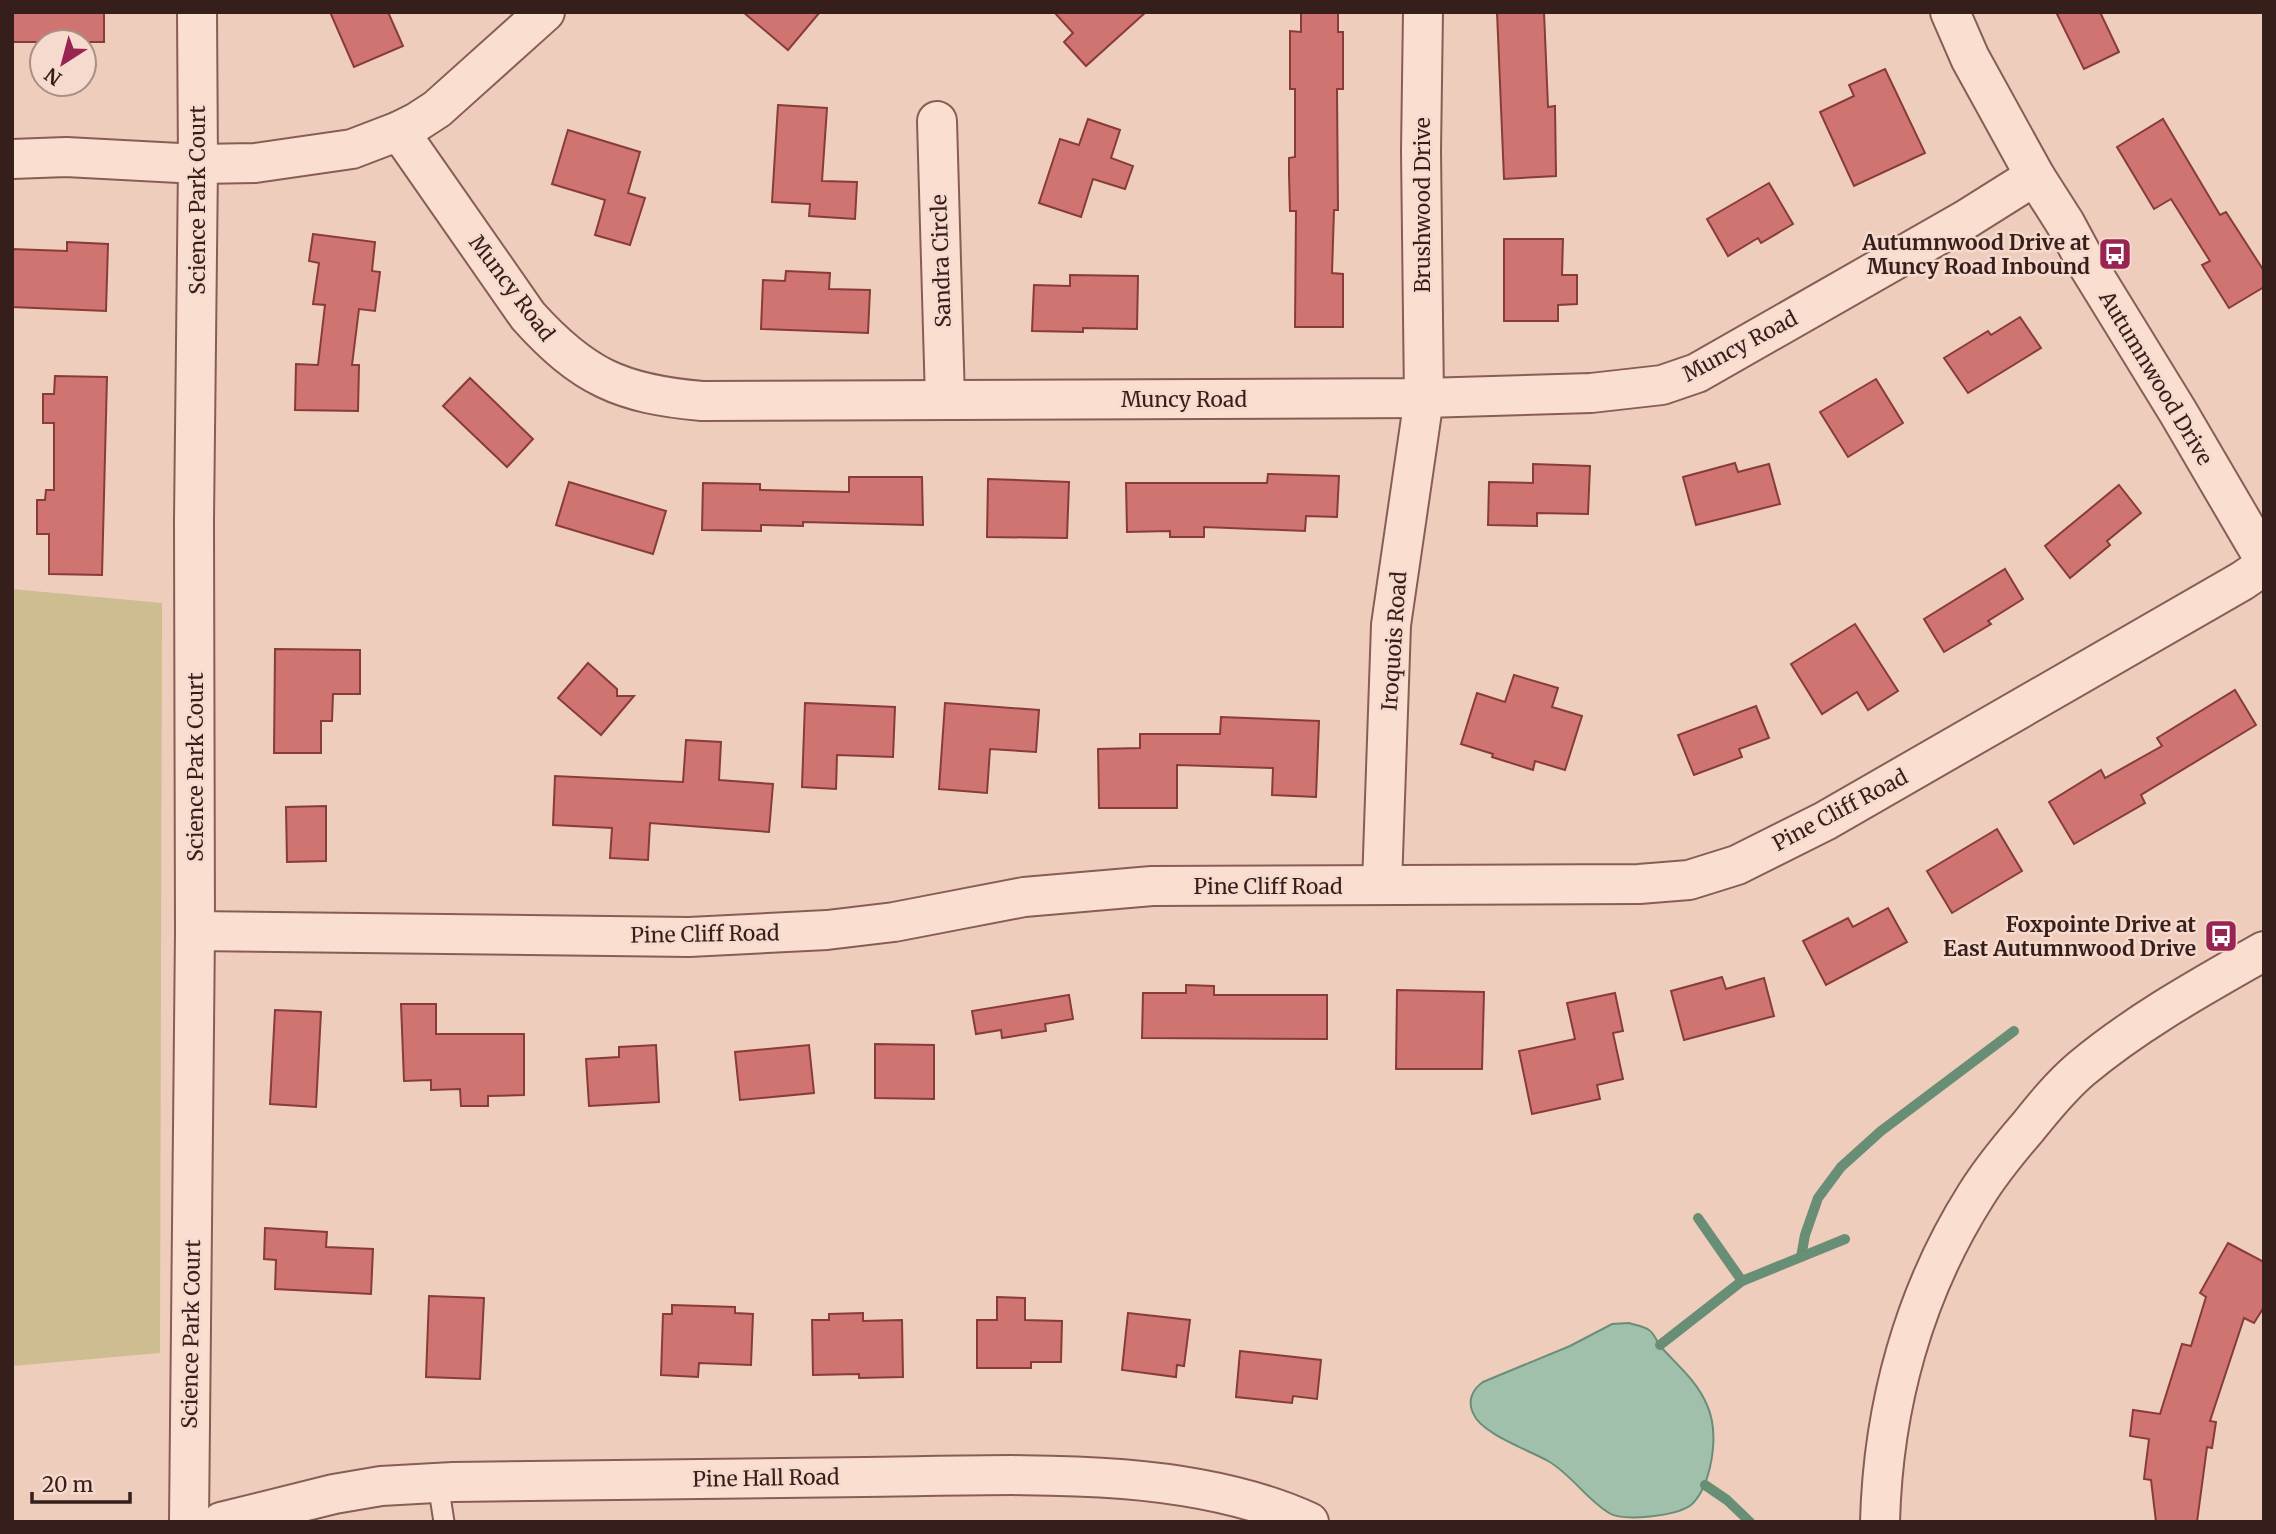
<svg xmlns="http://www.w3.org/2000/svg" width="2276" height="1534" font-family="Merriweather,serif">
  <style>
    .green { fill: #cdbd91 }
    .water { fill: #a1c0ab; stroke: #688e76; stroke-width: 2 }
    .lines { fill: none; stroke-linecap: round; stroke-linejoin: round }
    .stream { stroke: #688e76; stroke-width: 10 }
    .building { fill: #cf7471; stroke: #873c3b; stroke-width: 2 }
    .service-casing { stroke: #875d56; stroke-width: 23 }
    .minor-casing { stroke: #875d56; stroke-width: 42 }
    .tertiary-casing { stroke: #875d56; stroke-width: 42 }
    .service { stroke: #faded0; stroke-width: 19 }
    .minor { stroke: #faded0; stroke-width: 38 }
    .tertiary { stroke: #faded0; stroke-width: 38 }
    .labels { text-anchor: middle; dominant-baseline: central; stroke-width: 5; stroke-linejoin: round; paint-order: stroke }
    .street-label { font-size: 21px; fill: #361e1b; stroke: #f6dacd }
    .poi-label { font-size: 21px; font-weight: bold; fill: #361e1b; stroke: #f6dacd; text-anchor: end }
  </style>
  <rect width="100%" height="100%" fill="#efcdbd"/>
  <path class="green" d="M12,589L162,603L160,1353L12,1366Z"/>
  <path class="water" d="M1629,1323C1635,1325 1644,1326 1649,1330C1654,1333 1657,1342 1661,1347C1678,1366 1697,1381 1707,1405C1717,1427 1714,1456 1707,1478C1705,1486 1698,1499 1691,1505C1676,1516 1624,1522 1609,1513C1586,1499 1571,1474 1548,1461C1529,1450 1481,1434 1473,1413C1467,1400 1473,1389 1483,1382L1570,1346L1612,1324Z"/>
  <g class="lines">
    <g class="stream">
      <path d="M1698,1218L1742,1281"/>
      <path d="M1801,1257L1805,1235L1818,1198L1841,1167L1881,1131L2014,1031"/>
      <path d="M1660,1345L1742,1281L1845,1239"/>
      <path d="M1705,1485L1727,1500L1750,1522"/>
    </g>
  </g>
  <g class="building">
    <rect x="12" y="12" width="92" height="30"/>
    <path d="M330,12H388L403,46L354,67Z"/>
    <path d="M743,12H820L788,50Z"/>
    <path d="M1054,12H1146L1086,66L1064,42L1073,33Z"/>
    <path d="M1301,12H1338V32H1343V89H1337L1338,210H1334L1332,273L1343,274V327H1295L1296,211H1290L1289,174V158L1295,157V89H1290V31L1301,32Z"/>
    <path d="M1497,12H1544L1548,107L1555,106L1556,176L1504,179Z"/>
    <path d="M2056,12H2100L2119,52L2084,69Z"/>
    <path d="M1885,69L1925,153L1854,186L1820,112L1854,96L1849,85Z"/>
    <path d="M778,105L827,108L822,181L857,182L855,219L809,216L810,204L772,202Z"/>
    <path d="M1088,119L1120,130L1111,158L1133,166L1125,189L1093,179L1081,217L1039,203L1060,139L1079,145Z"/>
    <path d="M2163,119L2220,215L2226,212L2264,271V287L2229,308L2202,265L2210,261L2171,199L2154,209L2117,147Z"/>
    <path d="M568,130L640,152L628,193L645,198L630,245L595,235L605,200L552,184Z"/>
    <path d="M1769,183L1793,224L1761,243L1758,238L1728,256L1707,219Z"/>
    <path d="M313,234L375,242L372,271L380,272L375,311L359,309L352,365H359L358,411L295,410L296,364L318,365L325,305L313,304L319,263L309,261Z"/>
    <path d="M1504,239H1563L1562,275H1577V304L1558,305V321H1504Z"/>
    <path d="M67,242L108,244L106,311L12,307V249L67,251Z"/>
    <path d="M786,271L830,273L829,289L870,290L868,333L761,329L763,280L785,281Z"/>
    <path d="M1070,275L1138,276L1137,329L1083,328V332L1032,331L1034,285L1070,286Z"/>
    <path d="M2020,317L2041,348L1968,393L1944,358L1988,331L1991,335Z"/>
    <path d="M55,376L107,377L102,575L49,574V534H37V500H45L46,490H54V423H43V394H54Z"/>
    <path d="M470,378L533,439L507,467L443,406Z"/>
    <path d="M1876,379L1903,423L1848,457L1820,412Z"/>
    <path d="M1735,463L1738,472L1769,464L1780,504L1696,525L1683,477Z"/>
    <path d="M1533,464L1590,466L1588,514L1537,513V526L1488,525L1489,482L1533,483Z"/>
    <path d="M1268,474L1339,476L1337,517L1306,516L1305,531L1204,527V537H1170V531L1127,532L1126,483H1267Z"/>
    <path d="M849,477H922L923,525L803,522V526L761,525V531L702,530L703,483L760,484V490L849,492Z"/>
    <path d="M988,479L1069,482L1067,538L987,537Z"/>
    <path d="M569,482L666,511L653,554L556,525Z"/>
    <path d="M2119,485L2141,513L2107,541L2110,545L2070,578L2045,546Z"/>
    <path d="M2005,569L2023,599L1988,621L1991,624L1944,652L1924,619Z"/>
    <path d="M1855,624L1898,691L1868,710L1857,692L1822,714L1791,664Z"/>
    <path d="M275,649L360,650V694H333L332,721H321V753H274Z"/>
    <path d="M588,663L617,689V696H634L601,735L558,698Z"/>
    <path d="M1514,675L1558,688L1552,707L1582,716L1565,770L1535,761L1533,770L1492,757L1493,754L1461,744L1477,693L1505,702Z"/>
    <path d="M2235,690L2256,725L2141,795L2145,803L2074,844L2049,802L2101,770L2105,778L2162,746L2157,738Z"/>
    <path d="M805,703L895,707L893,757L837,755L836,789L802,787Z"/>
    <path d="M945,703L1039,710L1036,752L990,749L987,793L939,789Z"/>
    <path d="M1756,706L1769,738L1739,749L1742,757L1694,775L1678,735Z"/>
    <path d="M1221,717L1319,721L1316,797L1272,795L1273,768L1177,765V808H1099L1098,749L1140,748V734H1220Z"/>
    <path d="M686,740L721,742L719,780L773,784L769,832L650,823L648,860L610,858L612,828L553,825L555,776L683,782Z"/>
    <path d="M326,806V861L287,862L286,807Z"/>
    <path d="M1997,829L2022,871L1952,913L1927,871Z"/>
    <path d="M1888,908L1907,942L1826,985L1803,941L1848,918L1853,927Z"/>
    <path d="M1722,977L1726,989L1764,978L1774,1016L1684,1040L1671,991Z"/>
    <path d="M1186,985L1214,986V995H1327V1039L1142,1038L1143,993H1186Z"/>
    <path d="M1397,990L1484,992L1482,1069H1396Z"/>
    <path d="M1615,993L1623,1031L1613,1033L1623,1079L1597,1085L1600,1099L1532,1114L1519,1051L1575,1039L1567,1003Z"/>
    <path d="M1069,995L1073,1019L1045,1024L1046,1031L1002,1038L1001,1030L976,1034L972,1011Z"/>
    <path d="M401,1004H436V1034H524V1095L488,1096V1106H461L460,1089L431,1090V1080L404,1081Z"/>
    <path d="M275,1010L321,1012L316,1107L270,1104Z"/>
    <path d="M875,1044L934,1045V1099L875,1098Z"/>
    <path d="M656,1045L659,1102L589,1106L586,1059L619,1057V1047Z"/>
    <path d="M809,1045L814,1093L740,1100L735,1052Z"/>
    <path d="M265,1228L327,1232L326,1247L373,1249L371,1294L275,1289L276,1260L264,1259Z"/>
    <path d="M2228,1243L2264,1262V1307L2254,1323L2244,1318L2210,1421L2216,1422L2212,1448L2207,1447L2197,1522H2156L2151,1480L2144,1479L2149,1439L2130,1436L2133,1410L2160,1414L2182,1344L2191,1346L2206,1297L2200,1293Z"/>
    <path d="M429,1296L484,1298L480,1379L426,1377Z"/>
    <path d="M997,1297L1025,1298V1320L1062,1321L1061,1362H1031V1368H977V1320H997Z"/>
    <path d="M672,1305L735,1307V1313L753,1314L751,1365L699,1363L698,1377L661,1375L663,1314H672Z"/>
    <path d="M863,1313V1321L902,1320L903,1377L859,1378V1374L813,1375L812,1320H829V1314Z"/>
    <path d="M1128,1313L1190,1320L1184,1366L1177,1365L1176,1377L1122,1370Z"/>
    <path d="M1240,1351L1321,1360L1317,1399L1293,1396L1292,1403L1236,1397Z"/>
  </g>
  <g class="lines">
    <defs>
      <path id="service" d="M438,1483L444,1522"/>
      <g id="minor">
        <path d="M1950,12L1970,58L2035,176L2065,223L2087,264L2178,412L2264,559"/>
        <path d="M937,121L945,400"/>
        <path d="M399,131L528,316C583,377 621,394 702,401L1424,398L1591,393L1662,385L1697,373L1965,220L2035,176"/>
        <path d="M12,159L66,157L198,164L255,163L352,149L399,131L417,122L437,109L545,12"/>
        <path d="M1382,885L1391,625L1424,398L1421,151L1423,12"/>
        <path d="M195,931L689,937L827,930L894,922L1024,897L1152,886L1639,884L1689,880L1737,865L1825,821L2242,581L2264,566"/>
        <path d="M189,1522L195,931L194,521L198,164L197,12"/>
        <path d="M1880,1522C1883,1406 1914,1293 1976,1195C1991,1171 2009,1149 2028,1127C2044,1107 2061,1086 2081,1069C2137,1022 2201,987 2264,951"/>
      </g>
      <path id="tertiary" d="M221,1522L334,1494L381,1486L453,1482C590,1480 728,1479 865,1477C1006,1476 1180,1463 1309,1522"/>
    </defs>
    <use href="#service" class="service-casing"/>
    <use href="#minor" class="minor-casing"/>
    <use href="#tertiary" class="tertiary-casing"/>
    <use href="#service" class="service"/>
    <use href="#minor" class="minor"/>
    <use href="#tertiary" class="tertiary"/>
  </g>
  <defs>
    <symbol id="bus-square" viewBox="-11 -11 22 22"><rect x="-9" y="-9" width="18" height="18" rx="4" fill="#982451" stroke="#f6dacd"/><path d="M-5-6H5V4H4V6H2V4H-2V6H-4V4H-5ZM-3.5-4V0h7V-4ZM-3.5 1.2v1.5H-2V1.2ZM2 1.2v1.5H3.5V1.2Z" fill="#fff"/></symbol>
  </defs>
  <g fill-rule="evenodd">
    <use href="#bus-square" x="2096" y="235" width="38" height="38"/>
    <use href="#bus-square" x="2202" y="917" width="38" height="38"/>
  </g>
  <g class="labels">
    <g class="street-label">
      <text transform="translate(197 200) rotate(-90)">Science Park Court</text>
      <text transform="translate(1422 205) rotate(-90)">Brushwood Drive</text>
      <text transform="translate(941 261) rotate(-92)">Sandra Circle</text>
      <text transform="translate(512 288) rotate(53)">Muncy Road</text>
      <text transform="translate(1740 346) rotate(-28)">Muncy Road</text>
      <text transform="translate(2156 378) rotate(59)">Autumnwood Drive</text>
      <text x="1184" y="399">Muncy Road</text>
      <text transform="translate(1394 641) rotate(-86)">Iroquois Road</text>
      <text transform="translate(195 767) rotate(-90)">Science Park Court</text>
      <text transform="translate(1840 810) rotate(-28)">Pine Cliff Road</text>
      <text x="1268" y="886">Pine Cliff Road</text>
      <text transform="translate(705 934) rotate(-1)">Pine Cliff Road</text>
      <text transform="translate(191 1334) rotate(-89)">Science Park Court</text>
      <text transform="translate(766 1478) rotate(-1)">Pine Hall Road</text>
    </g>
    <g class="poi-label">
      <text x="2090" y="242">Autumnwood Drive at<tspan x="2090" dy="24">Muncy Road Inbound</tspan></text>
      <text x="2196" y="924">Foxpointe Drive at<tspan x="2196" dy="24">East Autumnwood Drive</tspan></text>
    </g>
  </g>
  <rect width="2276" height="1534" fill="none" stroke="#361e1b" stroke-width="28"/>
  <g transform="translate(63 63) rotate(216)"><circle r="33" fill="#f6dacd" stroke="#a98f86" stroke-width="2"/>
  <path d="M0-5L12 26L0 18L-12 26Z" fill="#982451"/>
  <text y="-10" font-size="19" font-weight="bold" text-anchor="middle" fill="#361e1b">N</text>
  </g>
  <path d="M32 1492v10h98v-10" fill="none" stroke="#361e1b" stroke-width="3.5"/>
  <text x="42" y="1492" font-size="21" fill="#361e1b" stroke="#f6dacd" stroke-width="5" paint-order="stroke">20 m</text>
</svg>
